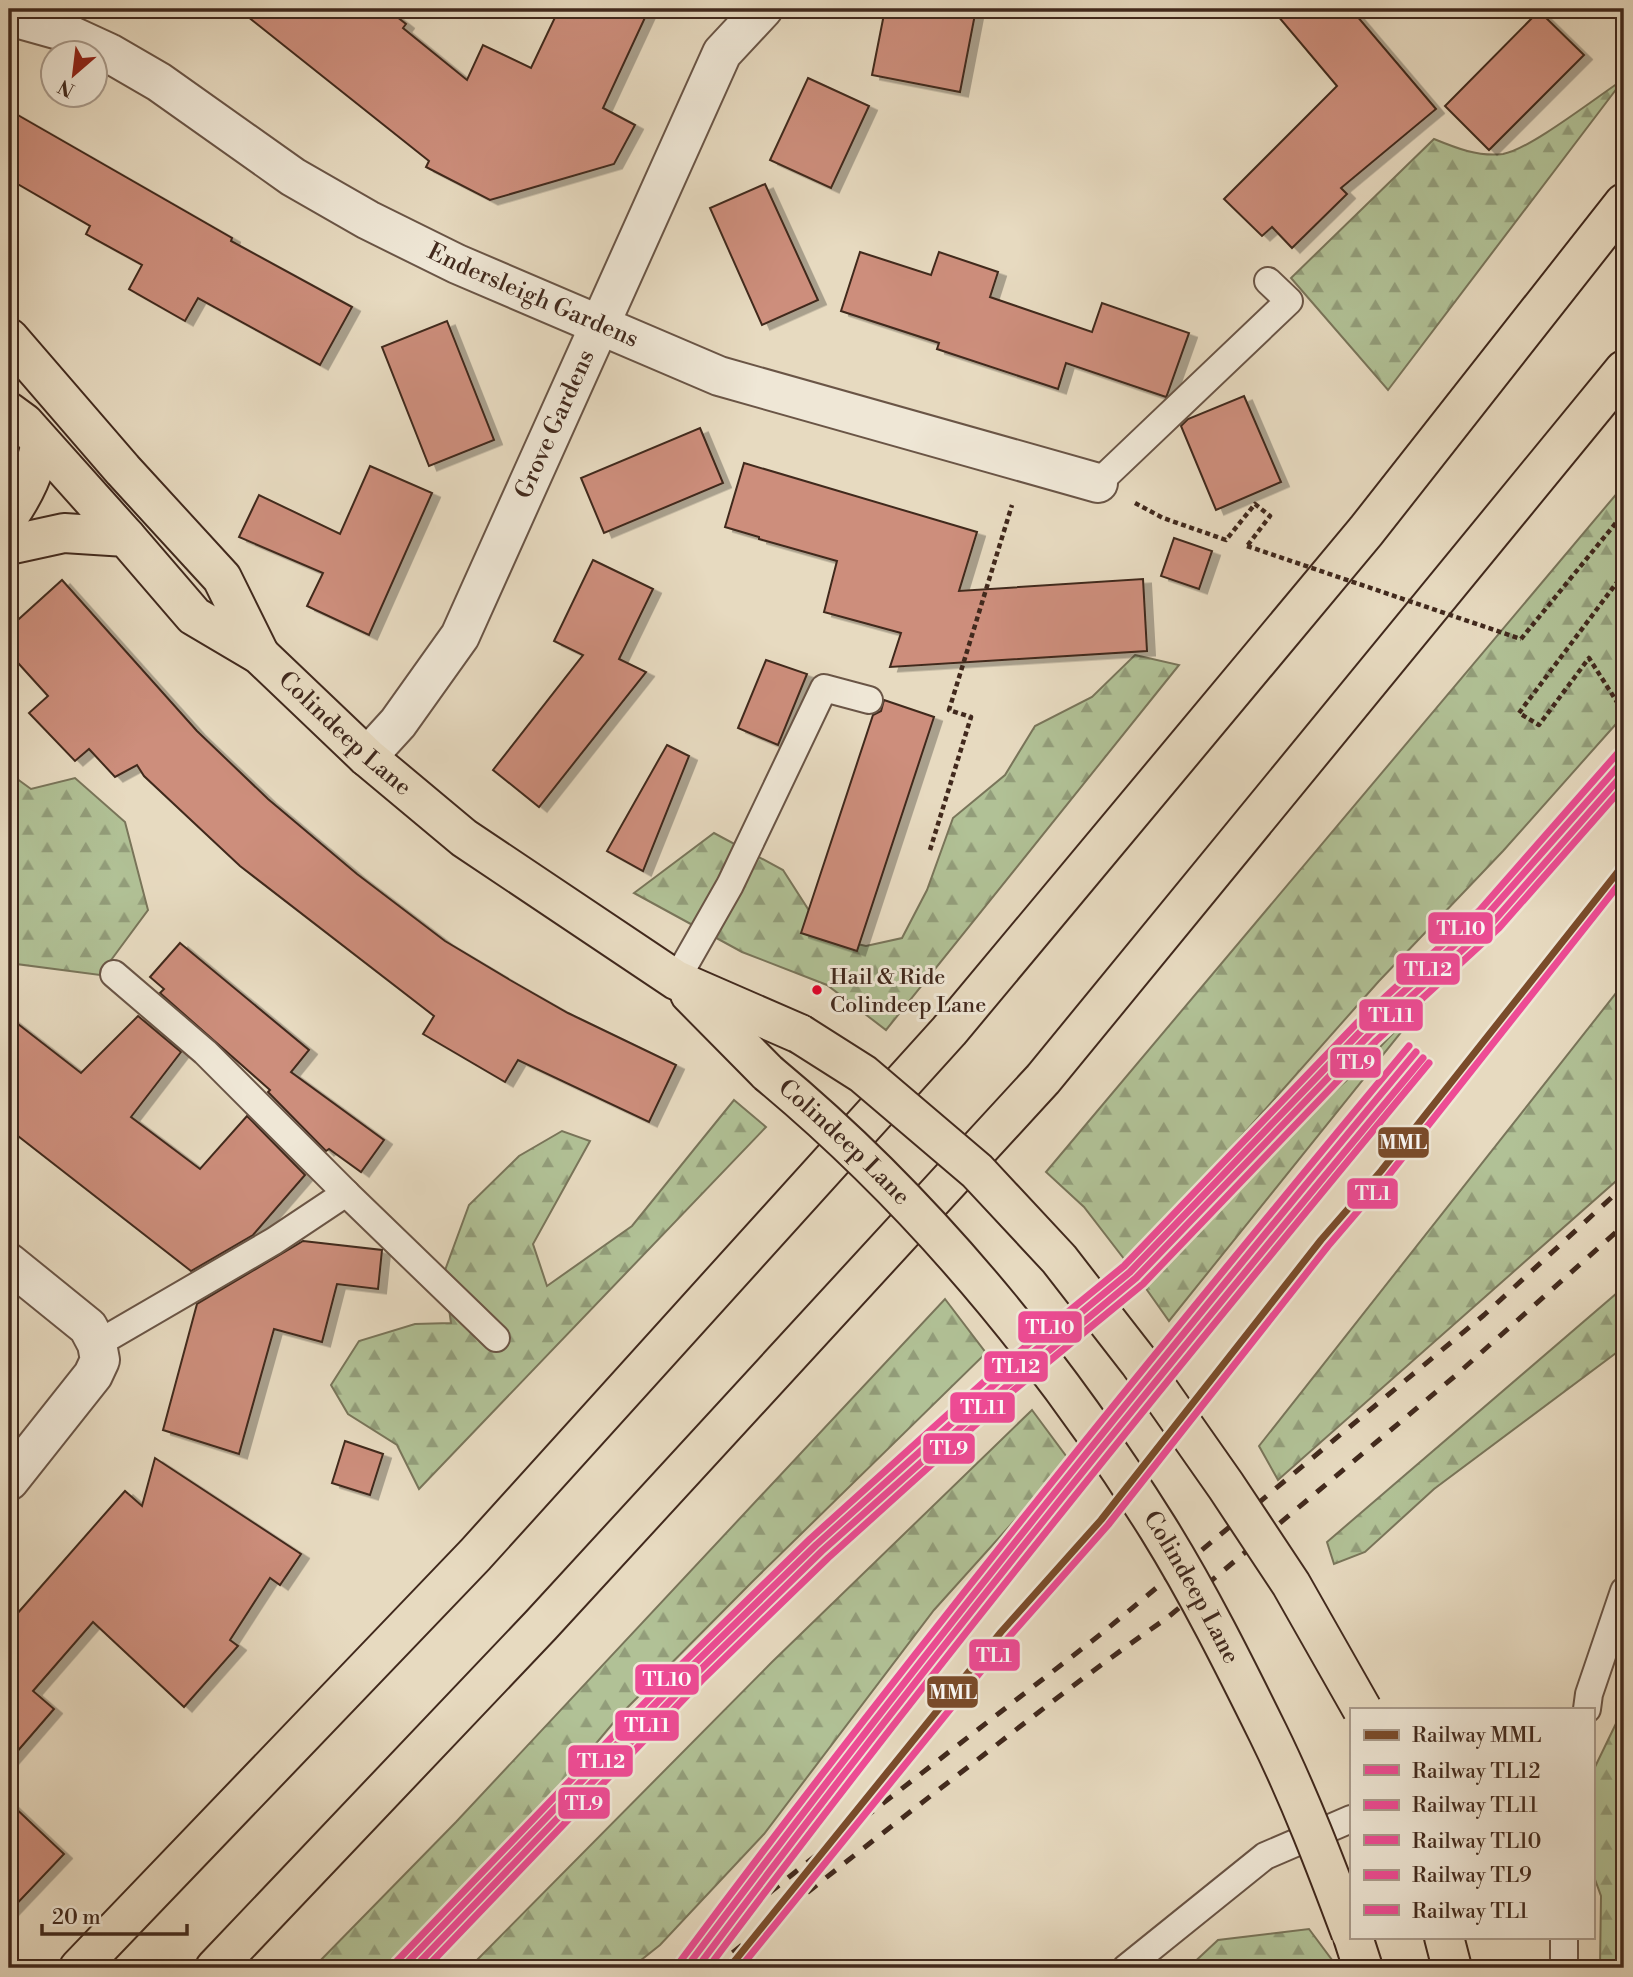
<svg xmlns="http://www.w3.org/2000/svg" width="1633" height="1977" font-family="'Libre Bodoni',serif">
  <style>
    .forest { fill: url(#forest-firs); stroke: #79755a; stroke-width: 2 }
    .building { fill: #cd8e7b; stroke: #41291d; stroke-width: 2; filter: url(#shadow) }
    .lines { fill: none; stroke-linecap: round; stroke-linejoin: round }
    .service-casing { stroke: #6a5546; stroke-width: 30 }
    .minor-casing { stroke: #6a5546; stroke-width: 42 }
    .primary-casing { stroke: #41291d; stroke-width: 42 }
    .trunk-casing { stroke: #41291d; stroke-width: 42 }
    .motorway-casing { stroke: #41291d; stroke-width: 42 }
    .path { stroke: #41291d; stroke-width: 4.5; stroke-dasharray: 5 3.5; stroke-linecap: butt }
    .service { stroke: #efe7d6; stroke-width: 26 }
    .minor { stroke: #efe7d6; stroke-width: 38 }
    .primary { stroke: #e7dac0; stroke-width: 38 }
    .trunk { stroke: #e7dac0; stroke-width: 38 }
    .motorway { stroke: #e7dac0; stroke-width: 38 }
    .rail { stroke: #41291d; stroke-width: 5; stroke-dasharray: 12 12; stroke-linecap: butt }
    .primary-bridge-casing { stroke: #41291d; stroke-width: 42; stroke-linecap: butt }
    .path-bridge { stroke: #41291d; stroke-width: 4.5; stroke-dasharray: 5 3.5; stroke-linecap: butt }
    .primary-bridge { stroke: #e7dac0; stroke-width: 38 }
    .rail-1-casing { stroke: #efe7d6; stroke-width: 12 }
    .rail-2-casing { stroke: #efe7d6; stroke-width: 12 }
    .rail-3-casing { stroke: #efe7d6; stroke-width: 12 }
    .rail-4-casing { stroke: #efe7d6; stroke-width: 12 }
    .rail-5-casing { stroke: #efe7d6; stroke-width: 12 }
    .rail-6-casing { stroke: #efe7d6; stroke-width: 12 }
    .rail-1 { stroke: #7a4b2a; stroke-width: 7 }
    .rail-2 { stroke: #ee4b95; stroke-width: 7 }
    .rail-3 { stroke: #ee4b95; stroke-width: 7 }
    .rail-4 { stroke: #ee4b95; stroke-width: 7 }
    .rail-5 { stroke: #ee4b95; stroke-width: 7 }
    .rail-6 { stroke: #ee4b95; stroke-width: 7 }
    .bus-dot { fill: #e4002b; stroke: #efe7d6; stroke-width: 2.5 }
    .labels { text-anchor: middle; dominant-baseline: central; stroke-width: 6; stroke-linejoin: round; paint-order: stroke }
    .bus-label { font-size: 22px; fill: #41291d; stroke: #efe7d6; text-anchor: start }
    .street-label { font-size: 24px; fill: #41291d; stroke: #efe7d6 }
    .line-badge { stroke: #efe7d6; stroke-width: 2.5 }
    .badge-label { font-size: 19px; text-anchor: middle; font-weight: bold; fill: #fff }
  </style>
  <defs>
    <pattern id="forest-firs" width="22" height="20" patternUnits="userSpaceOnUse" patternTransform="scale(1.75)"><rect width="22" height="20" fill="#b1c196"/><path d="M5 1l3.5 6h-7zM16 11l3.5 6h-7z" fill="#929d7a"/></pattern>
    <filter id="shadow"><feDropShadow dx="8" dy="4.5" stdDeviation="0" flood-color="#0004"/></filter>
  </defs>
  <rect width="100%" height="100%" fill="#e7dac0"/>
  <filter id="stains"><feTurbulence type="fractalNoise" baseFrequency=".00286" numOctaves="4"/><feColorMatrix values="0 0 0 0 .2 0 0 0 0 .09 0 0 0 0 .02 0 0 0 .5 -.17"/></filter>
  <radialGradient id="worn" r=".72"><stop offset=".6" stop-color="#630" stop-opacity="0"/><stop offset="1" stop-color="#630" stop-opacity=".3"/></radialGradient>
  <g class="forest">
    <path d="M1624,79L1388,390L1291,278L1434,139C1456,148 1478,157 1503,154C1529,150 1598,96 1624,79Z"/>
    <path d="M1624,485V715L1503,851L1379,981L1128,1264L1084,1207L1046,1172Z"/>
    <path d="M1135,655L1179,665L886,1030L827,985L742,952L634,893L714,833L783,870L826,937L866,946L902,938L927,890L953,818L1005,775L1035,726L1092,697Z"/>
    <path d="M9,773L31,789L75,778L125,822L148,910L100,975L9,963Z"/>
    <path d="M1624,983V1174L1278,1480L1259,1446Z"/>
    <path d="M1439,985L1169,1321L1135,1273L1360,1068Z"/>
    <path d="M734,1100L766,1127L419,1489L397,1445L348,1414L331,1385L359,1341L415,1324L451,1323L444,1273L469,1205L519,1156L562,1131L590,1141L533,1244L547,1286L632,1226Z"/>
    <path d="M1624,1287V1347L1434,1489L1365,1552L1334,1564L1327,1542Z"/>
    <path d="M945,1299L986,1353L753,1581L619,1716L497,1862L393,1968H313L456,1822Z"/>
    <path d="M1032,1410L1069,1460L934,1610L764,1834L660,1945L631,1968H469L772,1662Z"/>
    <path d="M1624,1707V1968H1600L1601,1896L1593,1874V1771Z"/>
    <path d="M1309,1929L1338,1968H1188L1218,1940Z"/>
  </g>
  <g class="building">
    <path d="M238,9H387L406,24L403,28L467,80L483,45L531,68L559,9H649L603,108L635,125L614,164L490,200L426,167L429,161Z"/>
    <path d="M885,9H976L960,92L872,75Z"/>
    <path d="M1272,9H1351L1436,109L1341,188L1347,194L1292,248L1272,227L1262,236L1224,199L1337,86Z"/>
    <path d="M1539,11L1584,55L1489,150L1445,106Z"/>
    <path d="M808,78L869,106L831,188L770,160Z"/>
    <path d="M9,110L232,238L231,241L352,307L320,365L198,298L185,321L129,289L142,265L86,234L90,226L9,179Z"/>
    <path d="M765,184L818,300L762,325L710,208Z"/>
    <path d="M860,252L931,275L939,252L998,272L990,297L1092,332L1102,303L1189,333L1167,395L1166,397L1066,363L1058,389L937,349L939,343L841,311Z"/>
    <path d="M447,321L494,440L429,466L382,347Z"/>
    <path d="M1244,396L1281,482L1216,510L1181,426L1188,419Z"/>
    <path d="M700,428L723,483L604,533L581,478Z"/>
    <path d="M744,463L977,532L959,591L1143,579L1147,651L890,667L901,633L824,612L837,561L759,539V537L725,527Z"/>
    <path d="M370,466L432,493L369,635L307,606L323,573L239,537L259,495L340,534Z"/>
    <path d="M1174,538L1212,551L1199,589L1161,576Z"/>
    <path d="M593,560L653,589L619,659L646,672L539,807L493,770L583,655L554,641Z"/>
    <path d="M62,580L197,731L268,799L357,874L445,941L510,980L568,1013L676,1065L649,1122L518,1060L505,1082L423,1034L434,1016L240,866L144,776L137,765L115,777L89,749L75,761L29,713L48,696L9,653V628Z"/>
    <path d="M766,660L807,674L778,745L738,728Z"/>
    <path d="M884,700L934,717L857,951L801,933L873,715L881,711Z"/>
    <path d="M667,745L689,756L643,871L607,851Z"/>
    <path d="M180,943L309,1050L291,1072L384,1140L361,1172L329,1149L326,1151L268,1092L270,1090L160,993L164,989L150,977Z"/>
    <path d="M138,1016L181,1052L131,1117L200,1169L247,1116L305,1175L253,1235L191,1271L9,1129V1017L81,1073Z"/>
    <path d="M303,1241L382,1250L378,1289L337,1284L322,1342L274,1329L239,1454L163,1430L197,1304Z"/>
    <path d="M345,1441L383,1454L370,1495L332,1483Z"/>
    <path d="M155,1458L301,1554L280,1585L270,1578L230,1640L238,1646L184,1707L93,1622L33,1691L54,1709L9,1761V1623L125,1491L142,1506Z"/>
    <path d="M9,1802L64,1854L9,1912Z"/>
  </g>
  <g class="lines">
    <defs>
      <g id="service">
        <path d="M1098,483L1289,301L1268,281"/>
        <path d="M676,980L730,885L824,688L869,700"/>
        <path d="M346,1193L496,1338"/>
        <path d="M97,1344L274,1241L346,1193L205,1052L114,974"/>
        <path d="M1587,1709L1589,1694L1624,1591"/>
        <path d="M1126,1968L1265,1856L1351,1819"/>
        <path d="M1564,1968V1937"/>
      </g>
      <g id="minor">
        <path id="s1" d="M9,16L59,30L109,53L159,82L293,177L368,220L457,264L719,376L1098,483"/>
        <path id="s2" d="M367,757L398,723L460,636L722,53L763,9"/>
        <path d="M9,1263L88,1327L97,1344L100,1360L93,1375L9,1481"/>
      </g>
      <g id="primary">
        <path id="s3" d="M9,545L64,533L126,537L194,616L260,655L367,757L464,838L676,980L800,1034"/>
        <path d="M690,994L768,1073"/>
        <path d="M1353,1937L1363,1968"/>
        <path d="M1444,1937L1452,1968"/>
      </g>
      <g id="trunk">
        <path d="M9,338L123,470L222,578L260,655"/>
        <path d="M9,412L24,423L126,537"/>
        <path d="M9,516C26,491 34,473 41,443"/>
      </g>
      <g id="motorway">
        <path d="M79,1968L475,1555L949,1031L1366,531L1624,203"/>
        <path d="M215,1968L541,1625L1043,1079L1624,370"/>
      </g>
    </defs>
    <use href="#service" class="service-casing"/>
    <use href="#minor" class="minor-casing"/>
    <use href="#primary" class="primary-casing"/>
    <use href="#trunk" class="trunk-casing"/>
    <use href="#motorway" class="motorway-casing"/>
    <g class="path">
      <path d="M1135,503L1163,518L1226,540L1255,504L1270,516L1247,546"/>
      <path d="M1624,573L1519,713L1539,725L1589,658L1624,713"/>
      <path d="M1521,639L1624,513"/>
      <path d="M930,850L971,717L949,710L1012,505"/>
    </g>
    <use href="#service" class="service"/>
    <use href="#minor" class="minor"/>
    <use href="#primary" class="primary"/>
    <use href="#trunk" class="trunk"/>
    <use href="#motorway" class="motorway"/>
    <g class="rail">
      <path d="M676,1968L824,1849L1101,1634L1484,1315L1624,1186"/>
      <path d="M714,1968C799,1898 885,1831 972,1764C1036,1714 1100,1664 1167,1618L1455,1376L1624,1225"/>
    </g>
    <defs>
      <g id="primary-bridge">
        <path d="M800,1034L863,1074L977,1171L1059,1259L1139,1362L1226,1486L1291,1584L1362,1709"/>
        <path id="s4" d="M768,1073C922,1201 1052,1359 1158,1528C1199,1594 1234,1664 1268,1733C1300,1798 1326,1866 1351,1933"/>
      </g>
    </defs>
    <use href="#primary-bridge" class="primary-bridge-casing"/>
    <path class="path-bridge" d="M1247,546L1521,639"/>
    <use href="#primary-bridge" class="primary-bridge"/>
    <defs>
      <path id="rail-1" d="M729,1968L1001,1632L1101,1520L1321,1240L1381,1171L1624,864"/>
      <g id="rail-2">
        <path d="M402,1968L690,1668L816,1545L1003,1377L1130,1272L1364,1028L1486,916L1624,760"/>
        <path d="M686,1968C920,1655 1166,1352 1416,1052"/>
      </g>
      <g id="rail-3">
        <path d="M414,1968L696,1674L822,1551L1009,1384L1136,1278L1370,1034L1493,922L1624,773"/>
        <path d="M697,1968C929,1657 1174,1356 1423,1058"/>
      </g>
      <g id="rail-4">
        <path d="M396,1962L684,1662L810,1539L997,1370L1124,1266L1358,1022L1480,910L1617,754"/>
        <path d="M679,1963C913,1649 1159,1347 1409,1046"/>
      </g>
      <g id="rail-5">
        <path d="M426,1968L702,1680L828,1558L1014,1390L1143,1284L1376,1041L1499,928L1624,786"/>
        <path d="M708,1968C939,1659 1183,1360 1429,1063"/>
      </g>
      <path id="rail-6" d="M740,1968L1008,1638L1108,1525L1328,1246L1388,1176L1624,878"/>
    </defs>
    <use href="#rail-1" class="rail-1-casing"/>
    <use href="#rail-2" class="rail-2-casing"/>
    <use href="#rail-3" class="rail-3-casing"/>
    <use href="#rail-4" class="rail-4-casing"/>
    <use href="#rail-5" class="rail-5-casing"/>
    <use href="#rail-6" class="rail-6-casing"/>
    <use href="#rail-1" class="rail-1"/>
    <use href="#rail-2" class="rail-2"/>
    <use href="#rail-3" class="rail-3"/>
    <use href="#rail-4" class="rail-4"/>
    <use href="#rail-5" class="rail-5"/>
    <use href="#rail-6" class="rail-6"/>
  </g>
  <circle class="bus-dot" cx="817" cy="990" r="6"/>
  <g class="labels">
    <g class="bus-label">
      <text x="830" y="977">Hail &amp; Ride<tspan x="830" dy="28">Colindeep Lane</tspan></text>
    </g>
    <g class="street-label">
      <text stroke="none"><textPath href="#s1" startOffset="597">Endersleigh Gardens</textPath></text>
      <text stroke="none"><textPath href="#s2" startOffset="385">Grove Gardens</textPath></text>
      <text stroke="none"><textPath href="#s3" startOffset="415">Colindeep Lane</textPath></text>
      <text stroke="none"><textPath href="#s4" startOffset="103">Colindeep Lane</textPath></text>
      <text stroke="none"><textPath href="#s4" startOffset="670">Colindeep Lane</textPath></text>
    </g>
  </g>
  <g class="line-badge">
    <rect x="1427" y="911" width="67" height="34" rx="7" fill="#ee4b95"/>
    <rect x="1395" y="952" width="66" height="34" rx="7" fill="#ee4b95"/>
    <rect x="1358" y="998" width="66" height="34" rx="7" fill="#ee4b95"/>
    <rect x="1329" y="1046" width="53" height="33" rx="7" fill="#ee4b95"/>
    <rect x="1377" y="1126" width="53" height="33" rx="7" fill="#7a4b2a"/>
    <rect x="1346" y="1177" width="53" height="33" rx="7" fill="#ee4b95"/>
    <rect x="1017" y="1310" width="66" height="34" rx="7" fill="#ee4b95"/>
    <rect x="983" y="1350" width="66" height="33" rx="7" fill="#ee4b95"/>
    <rect x="949" y="1391" width="67" height="33" rx="7" fill="#ee4b95"/>
    <rect x="922" y="1432" width="54" height="33" rx="7" fill="#ee4b95"/>
    <rect x="968" y="1638" width="53" height="34" rx="7" fill="#ee4b95"/>
    <rect x="634" y="1663" width="66" height="33" rx="7" fill="#ee4b95"/>
    <rect x="926" y="1675" width="53" height="34" rx="7" fill="#7a4b2a"/>
    <rect x="614" y="1709" width="66" height="33" rx="7" fill="#ee4b95"/>
    <rect x="567" y="1744" width="67" height="34" rx="7" fill="#ee4b95"/>
    <rect x="557" y="1786" width="54" height="34" rx="7" fill="#ee4b95"/>
  </g>
  <g class="badge-label">
    <text x="1461" y="935">TL10</text>
    <text x="1428" y="976">TL12</text>
    <text x="1391" y="1022">TL11</text>
    <text x="1356" y="1069">TL9</text>
    <text x="1403" y="1149">MML</text>
    <text x="1373" y="1200">TL1</text>
    <text x="1050" y="1334">TL10</text>
    <text x="1016" y="1373">TL12</text>
    <text x="983" y="1414">TL11</text>
    <text x="949" y="1455">TL9</text>
    <text x="994" y="1662">TL1</text>
    <text x="667" y="1686">TL10</text>
    <text x="953" y="1699">MML</text>
    <text x="647" y="1732">TL11</text>
    <text x="601" y="1768">TL12</text>
    <text x="584" y="1810">TL9</text>
  </g>
  <rect width="1633" height="1977" fill="none" stroke="#e7dac0" stroke-width="35"/>
  <rect x="10" y="10" width="1612" height="1956" fill="none" stroke="#41291d" stroke-width="3.5"/>
  <rect x="18" y="18" width="1598" height="1942" fill="none" stroke="#41291d" stroke-width="2"/>
  <rect x="1350" y="1708" width="245" height="231" fill="#efe7d6" stroke="#a99b8c" stroke-width="2"/>
  <rect x="1364" y="1730" width="35" height="10" fill="#7a4b2a" stroke="#a99b8c" stroke-width="2"/>
  <text x="1412" y="1742" font-size="21" fill="#41291d">Railway MML</text>
  <rect x="1364" y="1765" width="35" height="10" fill="#ee4b95" stroke="#a99b8c" stroke-width="2"/>
  <text x="1412" y="1778" font-size="21" fill="#41291d">Railway TL12</text>
  <rect x="1364" y="1800" width="35" height="10" fill="#ee4b95" stroke="#a99b8c" stroke-width="2"/>
  <text x="1412" y="1812" font-size="21" fill="#41291d">Railway TL11</text>
  <rect x="1364" y="1835" width="35" height="10" fill="#ee4b95" stroke="#a99b8c" stroke-width="2"/>
  <text x="1412" y="1848" font-size="21" fill="#41291d">Railway TL10</text>
  <rect x="1364" y="1870" width="35" height="10" fill="#ee4b95" stroke="#a99b8c" stroke-width="2"/>
  <text x="1412" y="1882" font-size="21" fill="#41291d">Railway TL9</text>
  <rect x="1364" y="1905" width="35" height="10" fill="#ee4b95" stroke="#a99b8c" stroke-width="2"/>
  <text x="1412" y="1918" font-size="21" fill="#41291d">Railway TL1</text>
  <g transform="translate(74 74) rotate(208)"><circle r="33" fill="#efe7d6" stroke="#a99b8c" stroke-width="2"/>
  <path d="M0-5L12 26L0 18L-12 26Z" fill="#8f2418"/>
  <text y="-10" font-size="19" font-weight="bold" text-anchor="middle" fill="#41291d">N</text>
  </g>
  <path d="M42 1924v10h145v-10" fill="none" stroke="#41291d" stroke-width="3.5"/>
  <text x="52" y="1924" font-size="21" fill="#41291d" stroke="#efe7d6" stroke-width="5" paint-order="stroke">20 m</text>
  <rect width="100%" height="100%" filter="url(#stains)"/>
  <rect width="100%" height="100%" fill="url(#worn)"/>
</svg>
